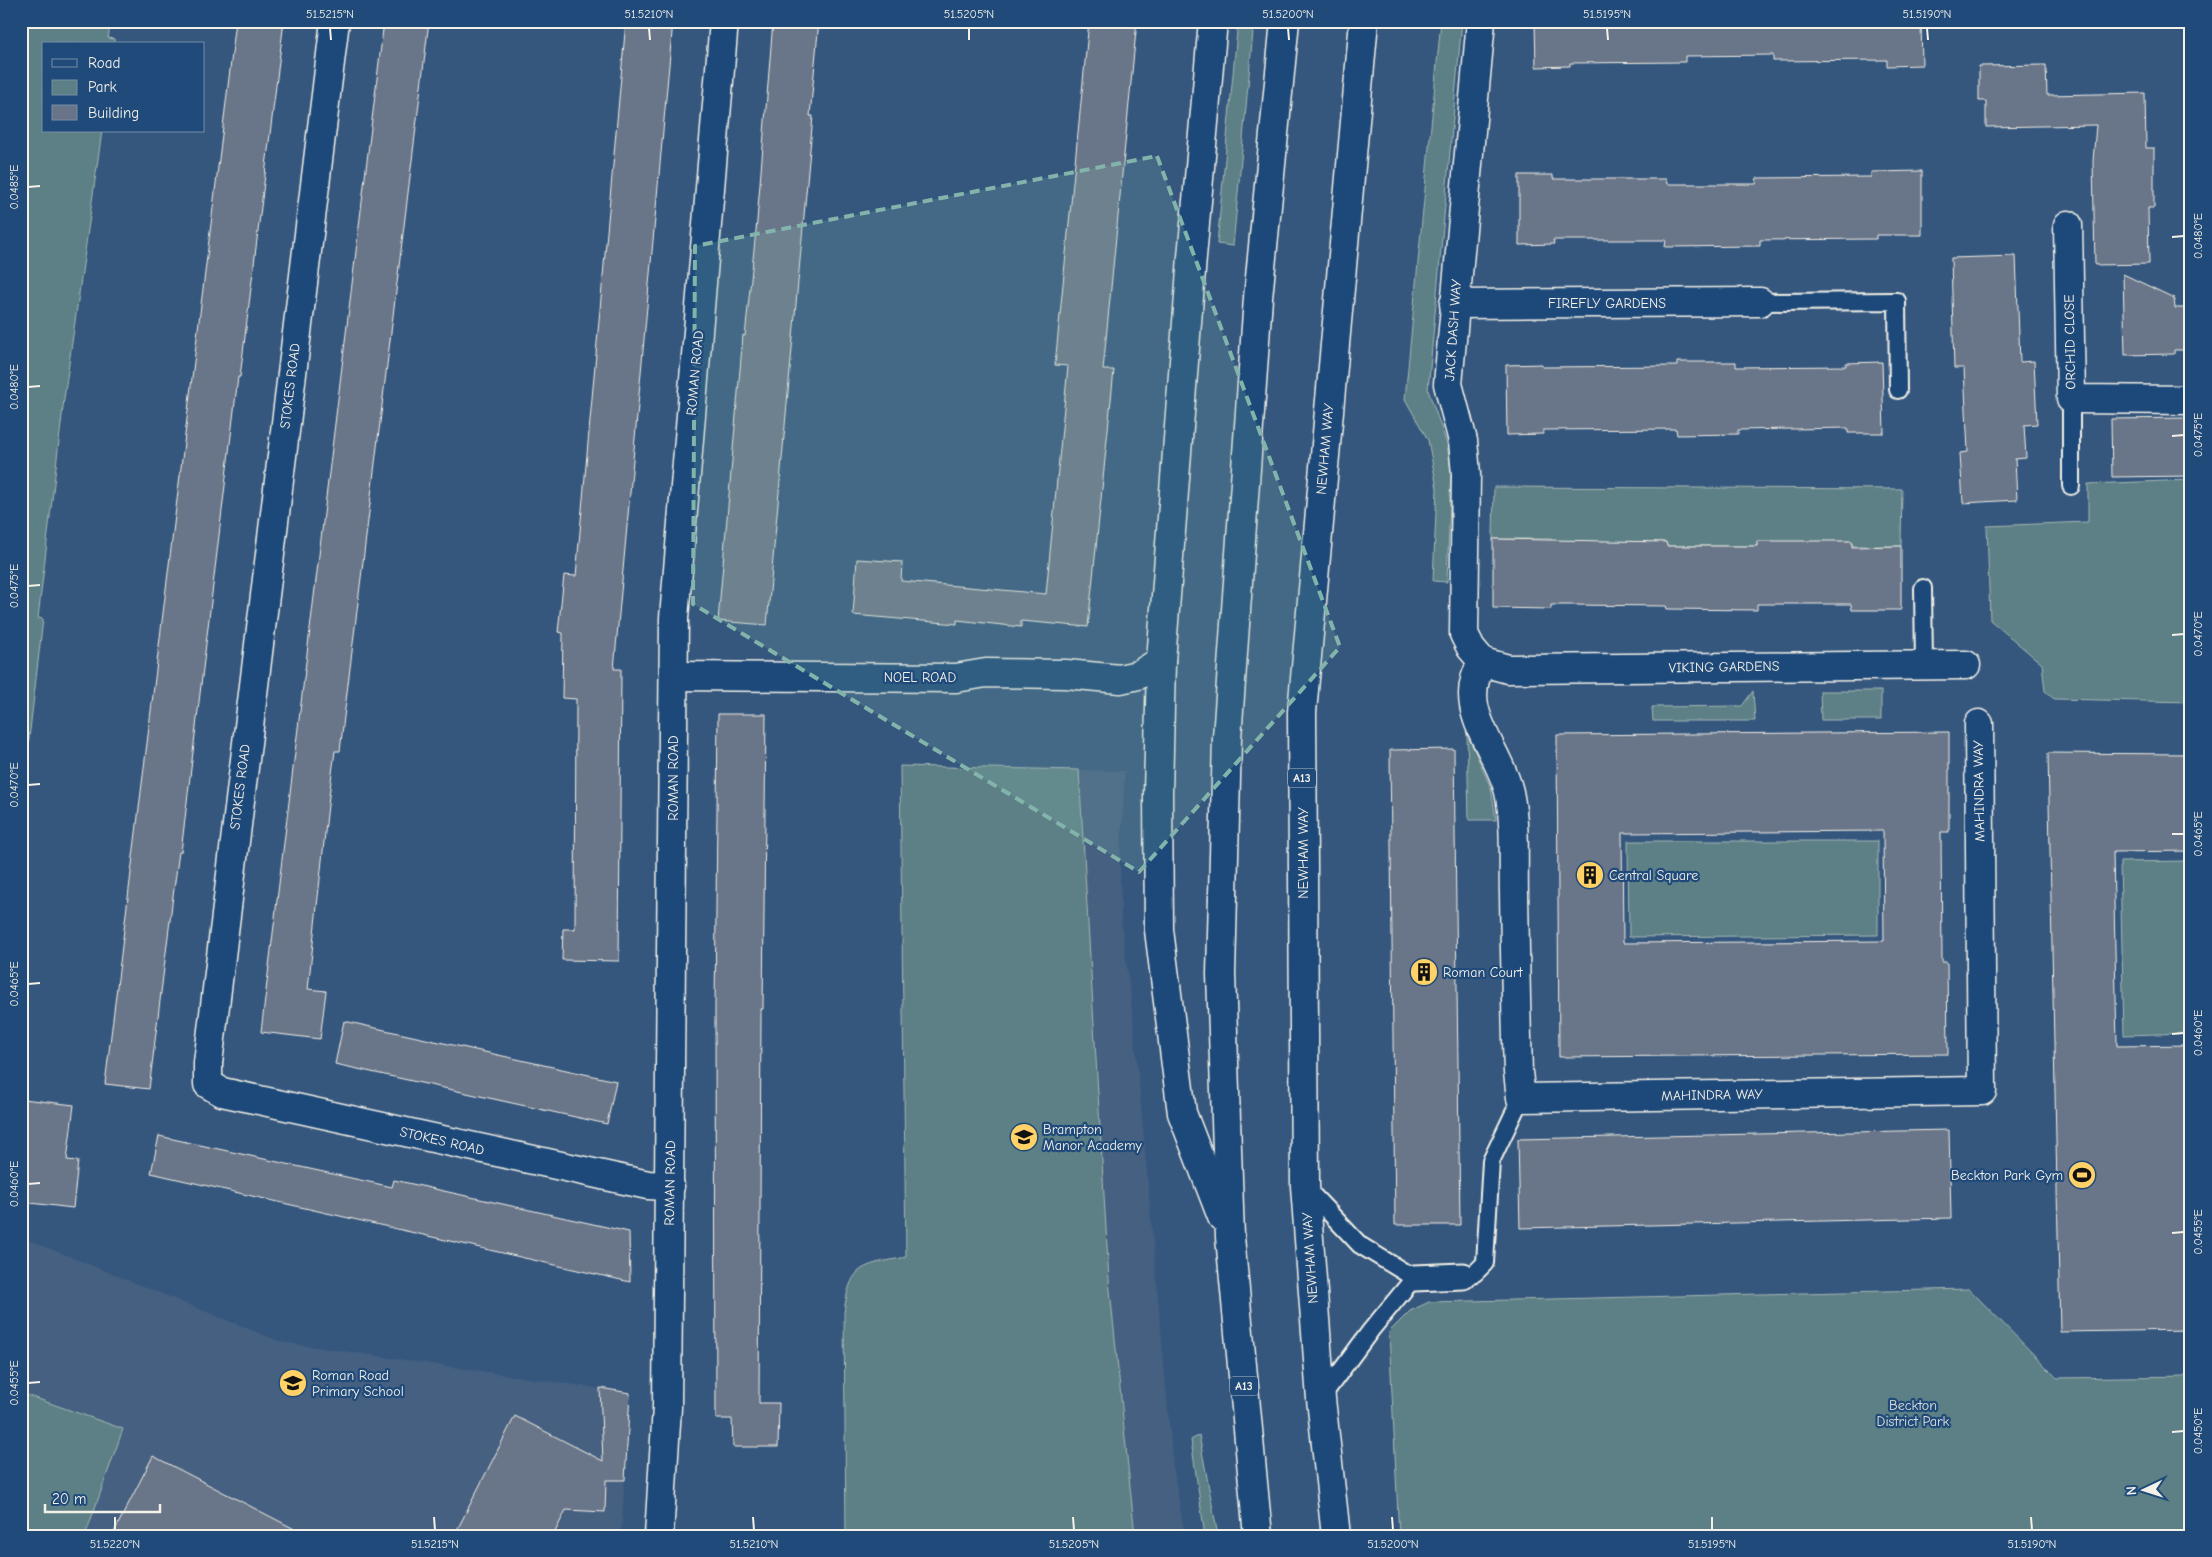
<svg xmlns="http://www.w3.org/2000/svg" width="2212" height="1557" font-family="'Comic Neue',sans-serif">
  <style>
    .built { fill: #456081 }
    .green { fill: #5c8085; stroke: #a8b8b6 }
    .building { fill: #697488; stroke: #f4f1e8; fill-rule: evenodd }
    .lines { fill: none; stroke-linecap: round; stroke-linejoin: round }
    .service-casing { stroke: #f4f1e8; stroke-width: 20 }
    .pedestrian-casing { stroke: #f4f1e8; stroke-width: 29 }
    .minor-casing { stroke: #f4f1e8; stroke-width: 31 }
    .trunk-casing { stroke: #f4f1e8; stroke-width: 31 }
    .service { stroke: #1f4a7a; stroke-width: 16 }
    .pedestrian { stroke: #1f4a7a; stroke-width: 25 }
    .minor { stroke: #1f4a7a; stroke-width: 28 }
    .trunk { stroke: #1f4a7a; stroke-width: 28 }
    .marked { fill: #82b4ab; fill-opacity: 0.2; stroke: #82b4ab; stroke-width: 4; stroke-dasharray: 10 6; stroke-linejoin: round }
    .ticks { fill: none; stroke: #f4f1e8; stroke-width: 2 }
    .labels { text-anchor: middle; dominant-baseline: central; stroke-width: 4.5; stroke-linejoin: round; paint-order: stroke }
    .shield { fill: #1f4a7a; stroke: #b4bfc7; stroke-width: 1 }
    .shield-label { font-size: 12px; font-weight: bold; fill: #f4f1e8 }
    .street-label { font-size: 14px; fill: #f4f1e8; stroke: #1f4a7a }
    .poi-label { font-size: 14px; fill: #f4f1e8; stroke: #1f4a7a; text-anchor: start }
    .park-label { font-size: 14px; fill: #dde0d9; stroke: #1f4a7a }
    .neatline { fill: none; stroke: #f4f1e8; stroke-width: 2 }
    .ticks-label { font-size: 12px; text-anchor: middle; fill: #f4f1e8 }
  </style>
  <rect width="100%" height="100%" fill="#35577e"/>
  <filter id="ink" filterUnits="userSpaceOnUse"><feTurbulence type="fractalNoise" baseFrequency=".02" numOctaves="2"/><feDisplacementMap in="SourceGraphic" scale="10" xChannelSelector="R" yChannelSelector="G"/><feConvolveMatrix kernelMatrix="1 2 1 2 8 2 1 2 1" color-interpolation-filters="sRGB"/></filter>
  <g filter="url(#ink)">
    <g class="built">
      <path d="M900,766L1125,771L1120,865L1121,918L1133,1017L1173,1466L1185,1536H846L844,1313L846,1292L858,1270L877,1261L906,1257Z"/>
      <path d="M21,1237L281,1342L630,1393L621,1536H21Z"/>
    </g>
    <g class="green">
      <path d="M21,21H111L108,38L115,39L114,44H44V131H102L64,399L38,618L43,619L21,807Z"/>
      <path d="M1238,21H1254L1233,246L1217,244Z"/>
      <path d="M1441,21H1462L1428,390L1447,444L1451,470L1447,582L1433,581L1437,488L1428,440L1405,399Z"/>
      <path d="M2191,480V702L2054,699L2045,691L2042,664L1990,620L1987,526L2088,522V484Z"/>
      <path d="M1494,487L1902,489L1901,546H1852V541L1757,546H1667L1666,542H1551V539H1493Z"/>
      <path d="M1753,691L1755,721H1653L1652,707L1742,706Z"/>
      <path d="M1820,691H1881V720H1821Z"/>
      <path d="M1467,733L1491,788L1496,820H1469Z"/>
      <path d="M900,766L1079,770L1109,1280L1135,1536H846L844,1313C850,1262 864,1266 906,1257Z"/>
      <path d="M1628,841H1878V935L1629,937Z"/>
      <path d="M2191,861V1033L2124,1035L2120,862Z"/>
      <path d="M1969,1289L2057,1378L2191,1376V1536H1399L1389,1332L1410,1311L1429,1302Z"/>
      <path d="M24,1394L123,1429L85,1536H21V1403Z"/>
      <path d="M1199,1435L1218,1536H1205L1191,1440Z"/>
    </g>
    <g class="building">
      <path d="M236,21H284L240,377H238L181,852H179L173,896L149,1089L105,1084Z"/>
      <path d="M384,21H429L344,717L340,751H335L329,796L308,989L326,991L320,1039L261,1032Z"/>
      <path d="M626,21H673L614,669H621L619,961L562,960L563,929H575L576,699L562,698L563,633L558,632L564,575L576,576Z"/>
      <path d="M773,21H819L810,116H813L767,625L718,621L743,335L745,336L757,221Z"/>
      <path d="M1089,21H1137L1103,370H1114L1088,627L1021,621V627L957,620V624L853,615L857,559L902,562L901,581L1046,594L1068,366L1055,365Z"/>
      <path d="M1535,21H1921L1922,65L1887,66V60L1773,61V55L1685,56V62L1570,63V66L1536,67Z"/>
      <path d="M2046,65L2047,95L2145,93L2146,148H2154V208H2148L2149,264L2095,265L2093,161L2096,125L1986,127V101H1979V66Z"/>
      <path d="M1922,171V235H1876V239L1760,240V246L1665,247L1666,240H1553L1554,244L1519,245V175H1553V179H1666L1667,184H1756L1757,178L1871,177V172Z"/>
      <path d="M2016,256L2020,362L2034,361L2037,424L2024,425L2026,458L2015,459L2017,500L1963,503L1960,453L1968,452L1964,368H1954L1951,258Z"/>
      <path d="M2123,274L2174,298L2175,308H2191V350H2174V354L2125,355Z"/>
      <path d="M1677,362H1736V367L1846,366V363L1882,362L1884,433H1848V428L1738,430V434L1677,435L1676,429L1543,430V434L1507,435L1506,365L1542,364V367L1677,366Z"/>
      <path d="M2189,418L2190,476L2112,477L2111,419Z"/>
      <path d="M1493,539L1666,542L1667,546H1757V541H1852V547L1901,546V610H1852L1851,604H1757V610L1667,609L1666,606L1572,605H1551V609L1493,608Z"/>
      <path d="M718,714H766L763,1009H761L759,1403H779L778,1447H733L732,1419H716L715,1009Z"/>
      <path d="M1949,732V832H1941L1942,962H1947L1948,1054L1559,1057L1557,735ZM1883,831L1884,941L1623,943L1622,833Z"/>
      <path d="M1454,749L1460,1225H1395L1390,750Z"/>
      <path d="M2048,753L2191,754V851L2113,852L2117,1046L2191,1045V1330L2060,1332Z"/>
      <path d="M344,1021L616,1081L607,1124L335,1064Z"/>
      <path d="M23,1099L74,1105L67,1160L78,1161L73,1208L22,1202L26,1169L21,1168Z"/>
      <path d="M1949,1130L1951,1218L1520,1228L1518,1139Z"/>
      <path d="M159,1136L392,1187L394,1180L629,1232L630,1282L151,1173Z"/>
      <path d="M600,1388L630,1393L625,1480H606L605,1512L566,1510L553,1536H454L515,1416L603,1461Z"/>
      <path d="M153,1456L308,1536H112Z"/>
    </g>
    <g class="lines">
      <defs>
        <g id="service">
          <path d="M1760,302L1897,301L1898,390"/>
          <path d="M2071,486V399"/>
          <path d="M1923,588L1924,665"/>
          <path d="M1306,1188L1360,1245L1414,1278L1371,1330L1321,1398"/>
          <path d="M1463,1276L1475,1273L1485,1263L1491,1161L1521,1098"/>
        </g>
        <path id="pedestrian" d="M1414,1278L1463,1276"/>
        <g id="minor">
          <path d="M335,21L208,1063V1084L222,1092L648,1185L670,1186"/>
          <path d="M1481,21L1448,384L1463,441L1466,474L1464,634L1471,648L1483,662"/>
          <path d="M2068,225L2071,399L2191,400"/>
          <path d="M1454,304L1760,302"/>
          <path d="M1483,662C1453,708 1499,748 1509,792C1516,825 1513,861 1514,894C1515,954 1516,1013 1518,1072L1521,1098L1982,1091L1979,724"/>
          <path d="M1483,662L1508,669L1966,665"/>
          <path d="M674,676L956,678L986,673L1066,674L1120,679L1138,675L1161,661L1192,257L1213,21"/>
          <path d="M659,1536L667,1407L674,618L724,21"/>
        </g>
        <g id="trunk">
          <path d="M1161,661L1158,795L1159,930L1182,1113L1222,1217"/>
          <path d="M1258,1536L1230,1237L1221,974L1227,738L1258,298L1285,21"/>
          <path d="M1336,1536L1321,1399L1305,1186L1302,712L1364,21"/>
        </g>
      </defs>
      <use href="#service" class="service-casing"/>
      <use href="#pedestrian" class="pedestrian-casing"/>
      <use href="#minor" class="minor-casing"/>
      <use href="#trunk" class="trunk-casing"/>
      <use href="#service" class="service"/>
      <use href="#pedestrian" class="pedestrian"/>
      <use href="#minor" class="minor"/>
      <use href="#trunk" class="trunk"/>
    </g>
  </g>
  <path class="marked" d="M1157,156L1340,647L1139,872L693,604L695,246Z"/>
  <path class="ticks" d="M330,28L331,40M649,28L650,40M969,28V40M1288,28L1289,40M1607,28L1608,40M1927,28L1928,40M28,187L40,186M2172,237L2184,236M28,387L40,386M2172,436L2184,435M28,586L40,585M2172,635L2184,634M28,785L40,784M2172,834H2184M28,984L40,983M2172,1034L2184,1033M28,1184L40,1183M2172,1233L2184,1232M28,1383L40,1382M2172,1432L2184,1431M115,1517V1530M434,1517L435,1530M753,1517L754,1530M1073,1517L1074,1530M1392,1517L1393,1530M1712,1517V1530M2031,1517L2032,1530"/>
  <defs>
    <symbol id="building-disc" viewBox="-11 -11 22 22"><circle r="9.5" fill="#ffd166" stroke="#1f4a7a"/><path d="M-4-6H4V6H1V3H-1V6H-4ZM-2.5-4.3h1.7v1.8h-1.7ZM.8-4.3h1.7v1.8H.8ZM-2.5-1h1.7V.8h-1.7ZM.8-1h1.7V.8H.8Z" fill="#111"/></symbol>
    <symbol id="school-disc" viewBox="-11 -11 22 22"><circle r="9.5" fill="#ffd166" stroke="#1f4a7a"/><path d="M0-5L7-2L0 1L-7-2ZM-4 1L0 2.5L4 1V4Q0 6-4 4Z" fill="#111"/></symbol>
    <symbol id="stadium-disc" viewBox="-11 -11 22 22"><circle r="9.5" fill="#ffd166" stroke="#1f4a7a"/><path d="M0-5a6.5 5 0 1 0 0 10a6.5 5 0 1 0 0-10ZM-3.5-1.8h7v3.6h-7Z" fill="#111"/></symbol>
  </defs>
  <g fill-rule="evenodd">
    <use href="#building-disc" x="1574" y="859" width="32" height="32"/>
    <use href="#building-disc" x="1408" y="956" width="32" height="32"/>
    <use href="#school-disc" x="1008" y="1121" width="32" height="32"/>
    <use href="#stadium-disc" x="2066" y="1159" width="32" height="32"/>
    <use href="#school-disc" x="277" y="1367" width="32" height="32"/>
  </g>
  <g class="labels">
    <g class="shield">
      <rect x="1288" y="768.5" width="28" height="19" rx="4"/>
      <rect x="1230" y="1376.5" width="28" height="19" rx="4"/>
    </g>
    <g class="shield-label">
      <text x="1302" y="778">A13</text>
      <text x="1244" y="1386">A13</text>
    </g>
    <g class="street-label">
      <text x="1607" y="303">FIREFLY GARDENS</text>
      <text transform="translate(1453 330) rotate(-86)">JACK DASH WAY</text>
      <text transform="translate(2070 342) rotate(-91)">ORCHID CLOSE</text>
      <text transform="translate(695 373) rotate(-85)">ROMAN ROAD</text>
      <text transform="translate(290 386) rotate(-83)">STOKES ROAD</text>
      <text transform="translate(1325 449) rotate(-85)">NEWHAM WAY</text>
      <text transform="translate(1724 667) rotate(-1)">VIKING GARDENS</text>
      <text x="920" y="677">NOEL ROAD</text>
      <text transform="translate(673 778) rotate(-90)">ROMAN ROAD</text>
      <text transform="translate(240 787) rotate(-83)">STOKES ROAD</text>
      <text transform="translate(1979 791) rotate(-91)">MAHINDRA WAY</text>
      <text transform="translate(1303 853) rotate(-90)">NEWHAM WAY</text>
      <text transform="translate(1712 1095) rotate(-1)">MAHINDRA WAY</text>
      <text transform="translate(442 1141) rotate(13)">STOKES ROAD</text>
      <text transform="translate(670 1183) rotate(-89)">ROMAN ROAD</text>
      <text transform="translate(1310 1258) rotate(-94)">NEWHAM WAY</text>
    </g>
    <g class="poi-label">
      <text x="1609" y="875">Central Square</text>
      <text x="1443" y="972">Roman Court</text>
      <text x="1043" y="1129">Brampton<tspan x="1043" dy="16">Manor Academy</tspan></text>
      <text x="2063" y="1175" text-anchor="end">Beckton Park Gym</text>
      <text x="312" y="1375">Roman Road<tspan x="312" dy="16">Primary School</tspan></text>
    </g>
    <g class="park-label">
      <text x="1913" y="1405">Beckton<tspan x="1913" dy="16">District Park</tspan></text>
    </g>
  </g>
  <rect width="2212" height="1557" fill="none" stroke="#1f4a7a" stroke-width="55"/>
  <rect x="42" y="42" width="162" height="90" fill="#1f4a7a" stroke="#748da6"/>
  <rect x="52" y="59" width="25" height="8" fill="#1f4a7a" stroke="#748da6"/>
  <text x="88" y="68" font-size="15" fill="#f4f1e8">Road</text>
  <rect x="52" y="80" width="25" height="15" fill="#5c8085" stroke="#748da6"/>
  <text x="88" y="92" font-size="15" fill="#f4f1e8">Park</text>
  <rect x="52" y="105" width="25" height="15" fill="#697488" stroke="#748da6"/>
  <text x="88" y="118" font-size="15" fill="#f4f1e8">Building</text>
  <g transform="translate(2144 1490) rotate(266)" stroke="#1f4a7a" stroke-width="4" paint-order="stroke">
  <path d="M0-4L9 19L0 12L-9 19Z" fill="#f4f1e8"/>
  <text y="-8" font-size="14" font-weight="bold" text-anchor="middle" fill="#f4f1e8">N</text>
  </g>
  <path d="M45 1504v8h115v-8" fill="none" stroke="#f4f1e8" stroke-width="2.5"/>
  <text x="52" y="1504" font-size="15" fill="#f4f1e8" stroke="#1f4a7a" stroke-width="4" paint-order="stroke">20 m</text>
  <rect x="28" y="28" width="2156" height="1502" class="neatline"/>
  <g class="ticks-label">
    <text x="330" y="18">51.5215°N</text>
    <text x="649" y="18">51.5210°N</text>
    <text x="969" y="18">51.5205°N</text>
    <text x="1288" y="18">51.5200°N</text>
    <text x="1607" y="18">51.5195°N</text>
    <text x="1927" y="18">51.5190°N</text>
    <text transform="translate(14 187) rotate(-90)" y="4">0.0485°E</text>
    <text transform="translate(2198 236) rotate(-90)" y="4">0.0480°E</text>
    <text transform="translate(14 387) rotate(-90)" y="4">0.0480°E</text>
    <text transform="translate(2198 435) rotate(-90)" y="4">0.0475°E</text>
    <text transform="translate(14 586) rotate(-90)" y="4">0.0475°E</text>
    <text transform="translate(2198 634) rotate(-90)" y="4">0.0470°E</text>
    <text transform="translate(14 785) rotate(-90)" y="4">0.0470°E</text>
    <text transform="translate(2198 834) rotate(-90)" y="4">0.0465°E</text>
    <text transform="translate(14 984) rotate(-90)" y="4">0.0465°E</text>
    <text transform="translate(2198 1033) rotate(-90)" y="4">0.0460°E</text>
    <text transform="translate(14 1184) rotate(-90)" y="4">0.0460°E</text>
    <text transform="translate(2198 1232) rotate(-90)" y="4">0.0455°E</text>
    <text transform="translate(14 1383) rotate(-90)" y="4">0.0455°E</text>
    <text transform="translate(2198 1431) rotate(-90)" y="4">0.0450°E</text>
    <text x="115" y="1548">51.5220°N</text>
    <text x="435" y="1548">51.5215°N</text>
    <text x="754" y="1548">51.5210°N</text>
    <text x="1074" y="1548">51.5205°N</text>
    <text x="1393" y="1548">51.5200°N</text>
    <text x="1712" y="1548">51.5195°N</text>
    <text x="2032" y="1548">51.5190°N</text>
  </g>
</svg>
